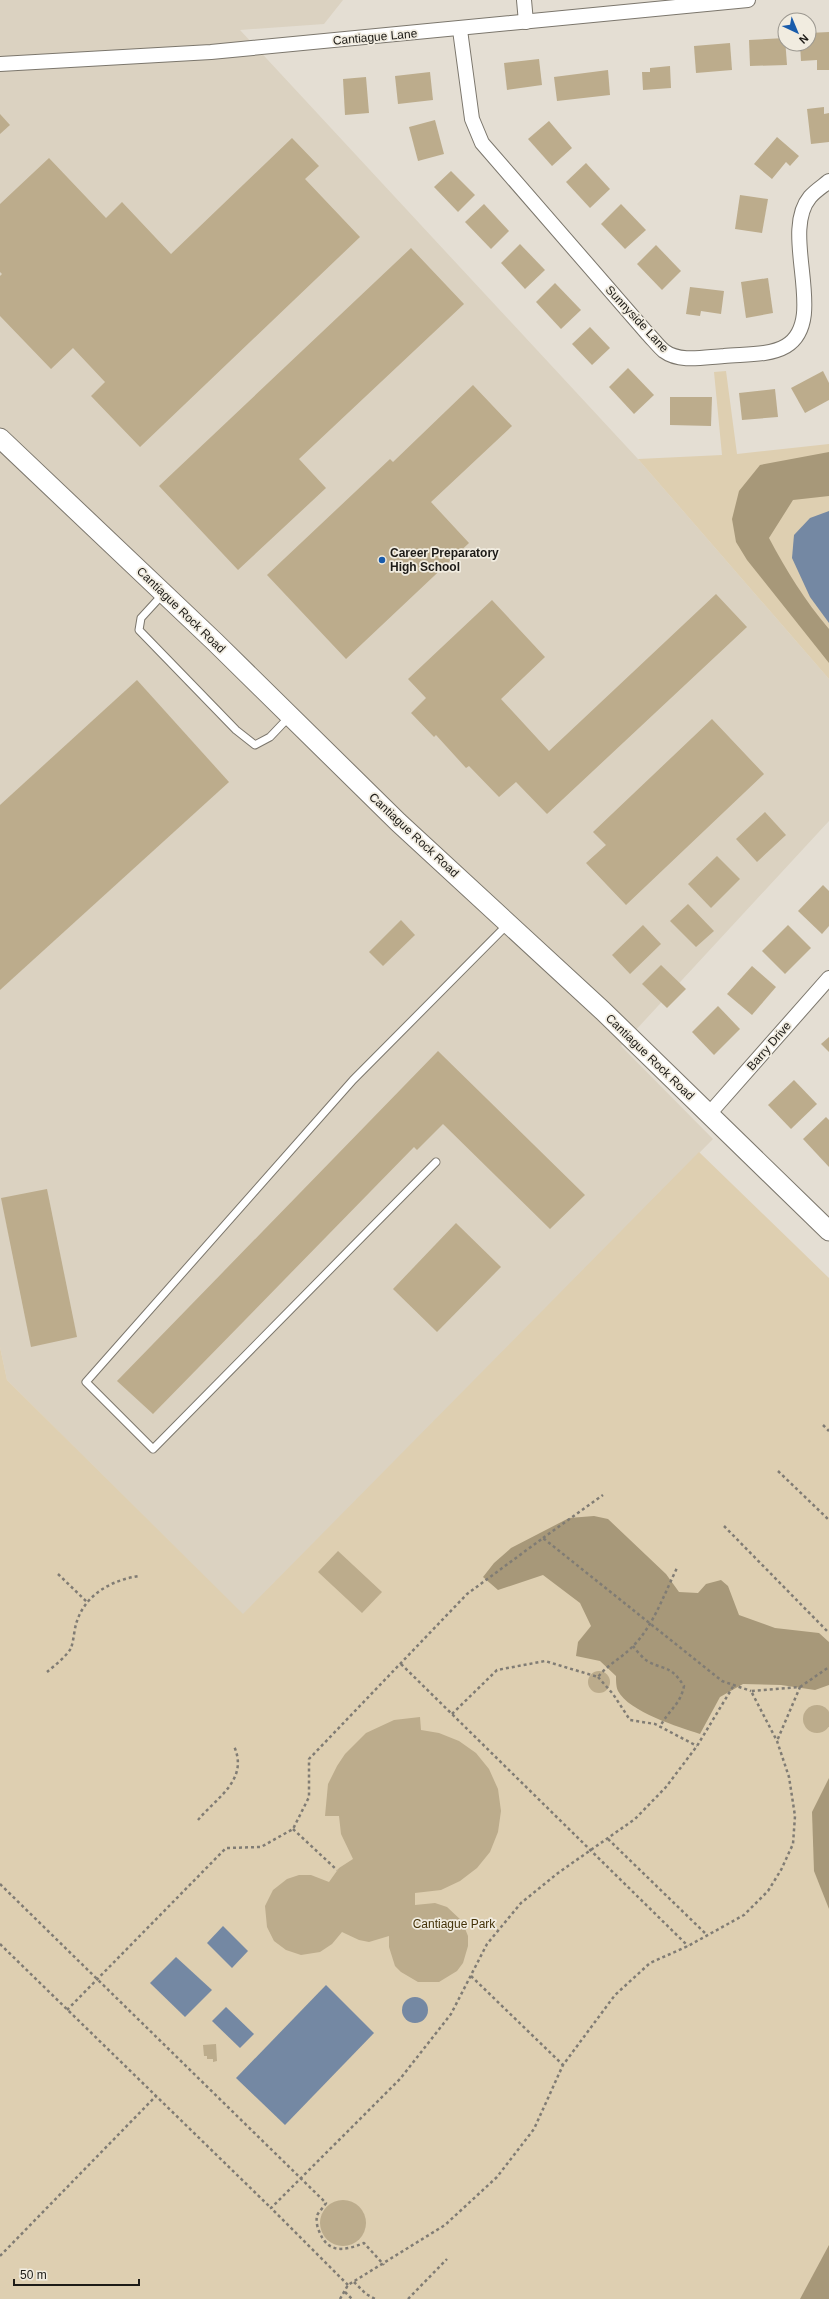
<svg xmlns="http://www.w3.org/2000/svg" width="829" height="2299" font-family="Arial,sans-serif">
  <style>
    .built { fill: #dbd2c1 }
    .green { fill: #decfb1 }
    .forest { fill: #a79879 }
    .water { fill: #7488a3 }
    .building { fill: #bcac8c }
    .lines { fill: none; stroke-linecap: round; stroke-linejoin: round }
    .lane-casing { stroke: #7b766c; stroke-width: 9 }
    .street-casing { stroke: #7b766c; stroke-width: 16 }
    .secondary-casing { stroke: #7b766c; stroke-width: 21 }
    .path { stroke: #807c74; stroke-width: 2.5; stroke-dasharray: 3 3; stroke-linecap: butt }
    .lane { stroke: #fff; stroke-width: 7 }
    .street { stroke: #fff; stroke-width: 14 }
    .secondary { stroke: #fff; stroke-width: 19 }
    .poi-dot { fill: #185bab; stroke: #f1ece0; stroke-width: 1.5 }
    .labels { text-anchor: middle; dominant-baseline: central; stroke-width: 3.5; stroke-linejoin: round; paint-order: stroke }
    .street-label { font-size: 12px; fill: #1d1b17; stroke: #f1ece0 }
    .poi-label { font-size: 12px; font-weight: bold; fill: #1d1b17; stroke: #f1ece0; text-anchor: start }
    .park-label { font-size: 12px; fill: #453309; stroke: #f1ece0 }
  </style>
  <rect width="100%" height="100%" fill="#e4ded3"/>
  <path class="built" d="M0,0H343L324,24L240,30L638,459L829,679V821L621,1046L713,1139L243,1615L7,1380L0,1347Z"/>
  <g class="green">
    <path d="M726,371L737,454L829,444V679L638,459L722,455L714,372Z"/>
    <path d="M699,1152L829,1278V2291L825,2299H0V1347L7,1380L243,1614Z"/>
  </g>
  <g class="forest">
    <path d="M829,452V496L793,500L769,538C786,570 805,601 829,629V663L747,560L736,542L732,519L739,491L760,465Z"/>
    <path d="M594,1516L608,1519L666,1574L679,1592L698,1593L706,1584L721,1580L728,1586L739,1615L775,1628L819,1633L829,1642V1685L815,1690L781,1685L743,1684L720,1697L700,1734C679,1727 629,1712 618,1691C616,1687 616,1680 616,1676L600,1661L576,1656L578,1642L591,1626L580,1603L543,1575L498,1590L483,1577L494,1563L511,1548L569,1518Z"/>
    <path d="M829,1778V1909L814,1871L812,1812Z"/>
    <path d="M829,2245V2299H800Z"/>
  </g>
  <g class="water">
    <path d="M829,511V623L810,597L792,558L794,535L810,518Z"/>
    <path d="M223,1926L248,1951L232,1968L207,1943Z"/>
    <path d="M176,1957L212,1990L185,2017L150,1983Z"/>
    <path d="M326,1985L374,2033L285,2125L236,2078Z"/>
    <circle cx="415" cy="2010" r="13"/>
    <path d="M226,2007L254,2034L240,2048L212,2021Z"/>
  </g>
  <g class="building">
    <path d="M829,32V70H817V60L801,61L800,44H809V33Z"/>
    <path d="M785,38L787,65L750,66L749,40Z"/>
    <path d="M730,43L732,70L696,73L694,46Z"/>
    <path d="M539,59L542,85L507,90L504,63Z"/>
    <path d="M670,66L671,88L643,90L642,72H650V68Z"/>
    <path d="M608,70L610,95L557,101L554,77Z"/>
    <path d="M430,72L433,100L398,104L395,76Z"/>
    <path d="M366,77L369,113L345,115L343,79Z"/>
    <path d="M824,107V114L829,113V142L811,144L807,109Z"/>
    <path d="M0,114L10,125L0,134Z"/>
    <path d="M435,120L444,154L418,161L409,127Z"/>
    <path d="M549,121L572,148L552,166L528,139Z"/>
    <path d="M777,137L799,156L790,166L786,162L772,179L754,164Z"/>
    <path d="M292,138L319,166L305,179L360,237L140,447L91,396L105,382L73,348L51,369L0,316V276L2,274L0,272V204L49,158L106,218L122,202L171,254Z"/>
    <path d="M586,163L610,189L590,208L566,182Z"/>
    <path d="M451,171L475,195L458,212L434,187Z"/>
    <path d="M740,195L768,199L762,233L735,229Z"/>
    <path d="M484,204L509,231L491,249L465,222Z"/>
    <path d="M621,204L646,230L625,249L601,224Z"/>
    <path d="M520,244L545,270L525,289L501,263Z"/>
    <path d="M656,245L681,271L662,290L637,264Z"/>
    <path d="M411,248L464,304L299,459L326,488L238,570L159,486Z"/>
    <path d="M768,278L773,313L746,318L741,282Z"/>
    <path d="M555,283L581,310L561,329L536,302Z"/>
    <path d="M690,287L724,291L721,314L701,311L700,316L686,314Z"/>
    <path d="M590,327L610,348L592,365L572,344Z"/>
    <path d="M628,368L654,395L634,414L609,387Z"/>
    <path d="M823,371L829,383V400L805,413L791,388Z"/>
    <path d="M473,385L512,426L431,502L469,543L346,659L267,575L390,459L393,462Z"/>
    <path d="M775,389L778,417L742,420L739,393Z"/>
    <path d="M670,397H712L711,426L670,425Z"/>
    <path d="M716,594L747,627L547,814L516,782L499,797L469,766L466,768L436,735L434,737L411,713L426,698L408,679L492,600L545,657L501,699L549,751Z"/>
    <path d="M137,680L229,782L0,990V805Z"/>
    <path d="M712,719L764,774L626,905L586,863L606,845L593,832Z"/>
    <path d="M765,812L786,835L757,862L736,839Z"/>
    <path d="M717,856L740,879L711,908L688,884Z"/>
    <path d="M823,885L829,891V926L822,934L798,911Z"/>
    <path d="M688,904L714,931L696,947L670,921Z"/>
    <path d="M401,920L415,935L383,966L369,952Z"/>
    <path d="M643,925L661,944L630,974L612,955Z"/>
    <path d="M788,925L811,948L785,974L762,951Z"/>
    <path d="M661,965L686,989L667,1008L642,984Z"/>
    <path d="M752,966L776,987L752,1015L727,994Z"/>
    <path d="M718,1006L740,1029L714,1055L692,1032Z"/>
    <path d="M829,1037V1052L821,1044Z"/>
    <path d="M438,1051L585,1195L550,1229L443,1124L417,1150L414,1147L153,1414L117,1381Z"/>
    <path d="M794,1080L817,1104L791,1129L768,1105Z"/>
    <path d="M826,1117L829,1120V1167L803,1139Z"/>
    <path d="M47,1189L77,1337L31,1347L1,1198Z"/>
    <path d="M456,1223L501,1267L437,1332L393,1289Z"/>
    <path d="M338,1551L382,1592L362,1613L318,1572Z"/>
    <circle cx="599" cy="1682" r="11"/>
    <circle cx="817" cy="1719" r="14"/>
    <path d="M420,1717L421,1730L439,1733L459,1741L476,1753L489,1769L498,1789L501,1811L498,1832L490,1852L477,1868L460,1881L441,1890L415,1893V1905L435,1903L447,1907L462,1921L468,1936V1946L463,1963L457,1971L439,1982H418L401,1972L395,1966L389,1947V1936L369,1942L359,1940L342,1932L332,1944L320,1952L301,1955L286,1950L274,1941L267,1927L265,1906L273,1890L287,1879L299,1875H311L329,1882L339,1868L353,1859L341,1834L339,1816H325L328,1784L337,1766L345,1754L366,1733L394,1720Z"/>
    <path d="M216,2044L217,2061L213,2062V2059H207V2056H204L203,2045Z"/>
    <circle cx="343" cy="2223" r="23"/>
  </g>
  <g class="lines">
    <defs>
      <g id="lane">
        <path d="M163,594L141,618L139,630L236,730L255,745L270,737L290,716"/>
        <path d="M436,1162L153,1449L86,1382L353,1080L508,924"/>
      </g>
      <g id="street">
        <path d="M524,0L526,22"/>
        <path d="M460,30L472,119L482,143L647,333C653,339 658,346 664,351C680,363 705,357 724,356C743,354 769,356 786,346C829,320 779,234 810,197C815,191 823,186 829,181"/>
        <path d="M0,64L211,52L748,0"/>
        <path d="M709,1114L829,978"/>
      </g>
      <path id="secondary" d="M0,438L215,642L398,822L603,1011L829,1231"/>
    </defs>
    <use href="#lane" class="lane-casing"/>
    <use href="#street" class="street-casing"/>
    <use href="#secondary" class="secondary-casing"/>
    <g class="path">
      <path d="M823,1425L829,1431"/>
      <path d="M778,1471L829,1520"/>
      <path d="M724,1526L829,1633"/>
      <path d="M543,1538L603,1495"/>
      <path d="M58,1574L88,1603"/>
      <path d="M633,1646C637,1651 643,1659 649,1662C667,1671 670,1665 684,1686C680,1706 668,1710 660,1727"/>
      <path d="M401,1664L688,1946"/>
      <path d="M47,1672C54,1666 67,1656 71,1648C74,1640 74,1629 77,1621C86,1594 112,1580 139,1576"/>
      <path d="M598,1677L613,1694L630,1720L655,1724L697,1746"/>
      <path d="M800,1687L829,1667"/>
      <path d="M452,1714L497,1670L545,1661L598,1677C608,1664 622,1658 633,1646C654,1625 664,1594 677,1568"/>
      <path d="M198,1820C217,1797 249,1780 234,1746"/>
      <path d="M293,1829L337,1870"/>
      <path d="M608,1839L707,1935"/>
      <path d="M0,1884L326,2203C324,2207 318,2212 317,2216C316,2220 317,2227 319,2231C328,2254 344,2251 364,2243L384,2265"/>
      <path d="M0,1944L271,2208"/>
      <path d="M471,1976L563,2065"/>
      <path d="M67,2010L226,1848L261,1847L293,1829L309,1797V1759L467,1594L543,1538L722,1681L751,1691"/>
      <path d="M0,2256L156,2096"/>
      <path d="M354,2282L366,2294L375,2299"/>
      <path d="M348,2285L271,2208L400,2079L451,2014L487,1944L521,1903L558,1873L635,1819L666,1787L697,1746L734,1685"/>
      <path d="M345,2292L352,2299"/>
      <path d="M340,2299L348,2285L445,2225L497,2177L534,2129L563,2065L615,1995L650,1963L688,1946L744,1915L768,1891L781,1870L793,1844L795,1816L789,1777L777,1741L751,1691L800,1687L777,1741"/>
      <path d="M408,2299L447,2259"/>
    </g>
    <use href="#lane" class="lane"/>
    <use href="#street" class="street"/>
    <use href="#secondary" class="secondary"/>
  </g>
  <circle class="poi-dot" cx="382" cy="560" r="4"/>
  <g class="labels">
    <g class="street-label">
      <text transform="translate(375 37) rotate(-5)">Cantiague Lane</text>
      <text transform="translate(637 319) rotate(47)">Sunnyside Lane</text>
      <text transform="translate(181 610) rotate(44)">Cantiague Rock Road</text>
      <text transform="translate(414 835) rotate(43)">Cantiague Rock Road</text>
      <text transform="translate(769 1046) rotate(-49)">Barry Drive</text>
      <text transform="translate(650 1057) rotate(44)">Cantiague Rock Road</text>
    </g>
    <g class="poi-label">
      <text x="390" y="553">Career Preparatory<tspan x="390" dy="14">High School</tspan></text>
    </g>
    <g class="park-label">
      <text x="454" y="1924">Cantiague Park</text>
    </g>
  </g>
  <g transform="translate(797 32) rotate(136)"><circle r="19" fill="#f1ece0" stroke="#9c9890"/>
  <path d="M0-3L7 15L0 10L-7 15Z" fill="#185bab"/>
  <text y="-6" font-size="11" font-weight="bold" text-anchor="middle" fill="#1d1b17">N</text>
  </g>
  <path d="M14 2279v6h125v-6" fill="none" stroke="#1d1b17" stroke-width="2"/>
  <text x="20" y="2279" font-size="12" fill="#1d1b17" stroke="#f1ece0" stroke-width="3" paint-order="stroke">50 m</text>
</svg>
